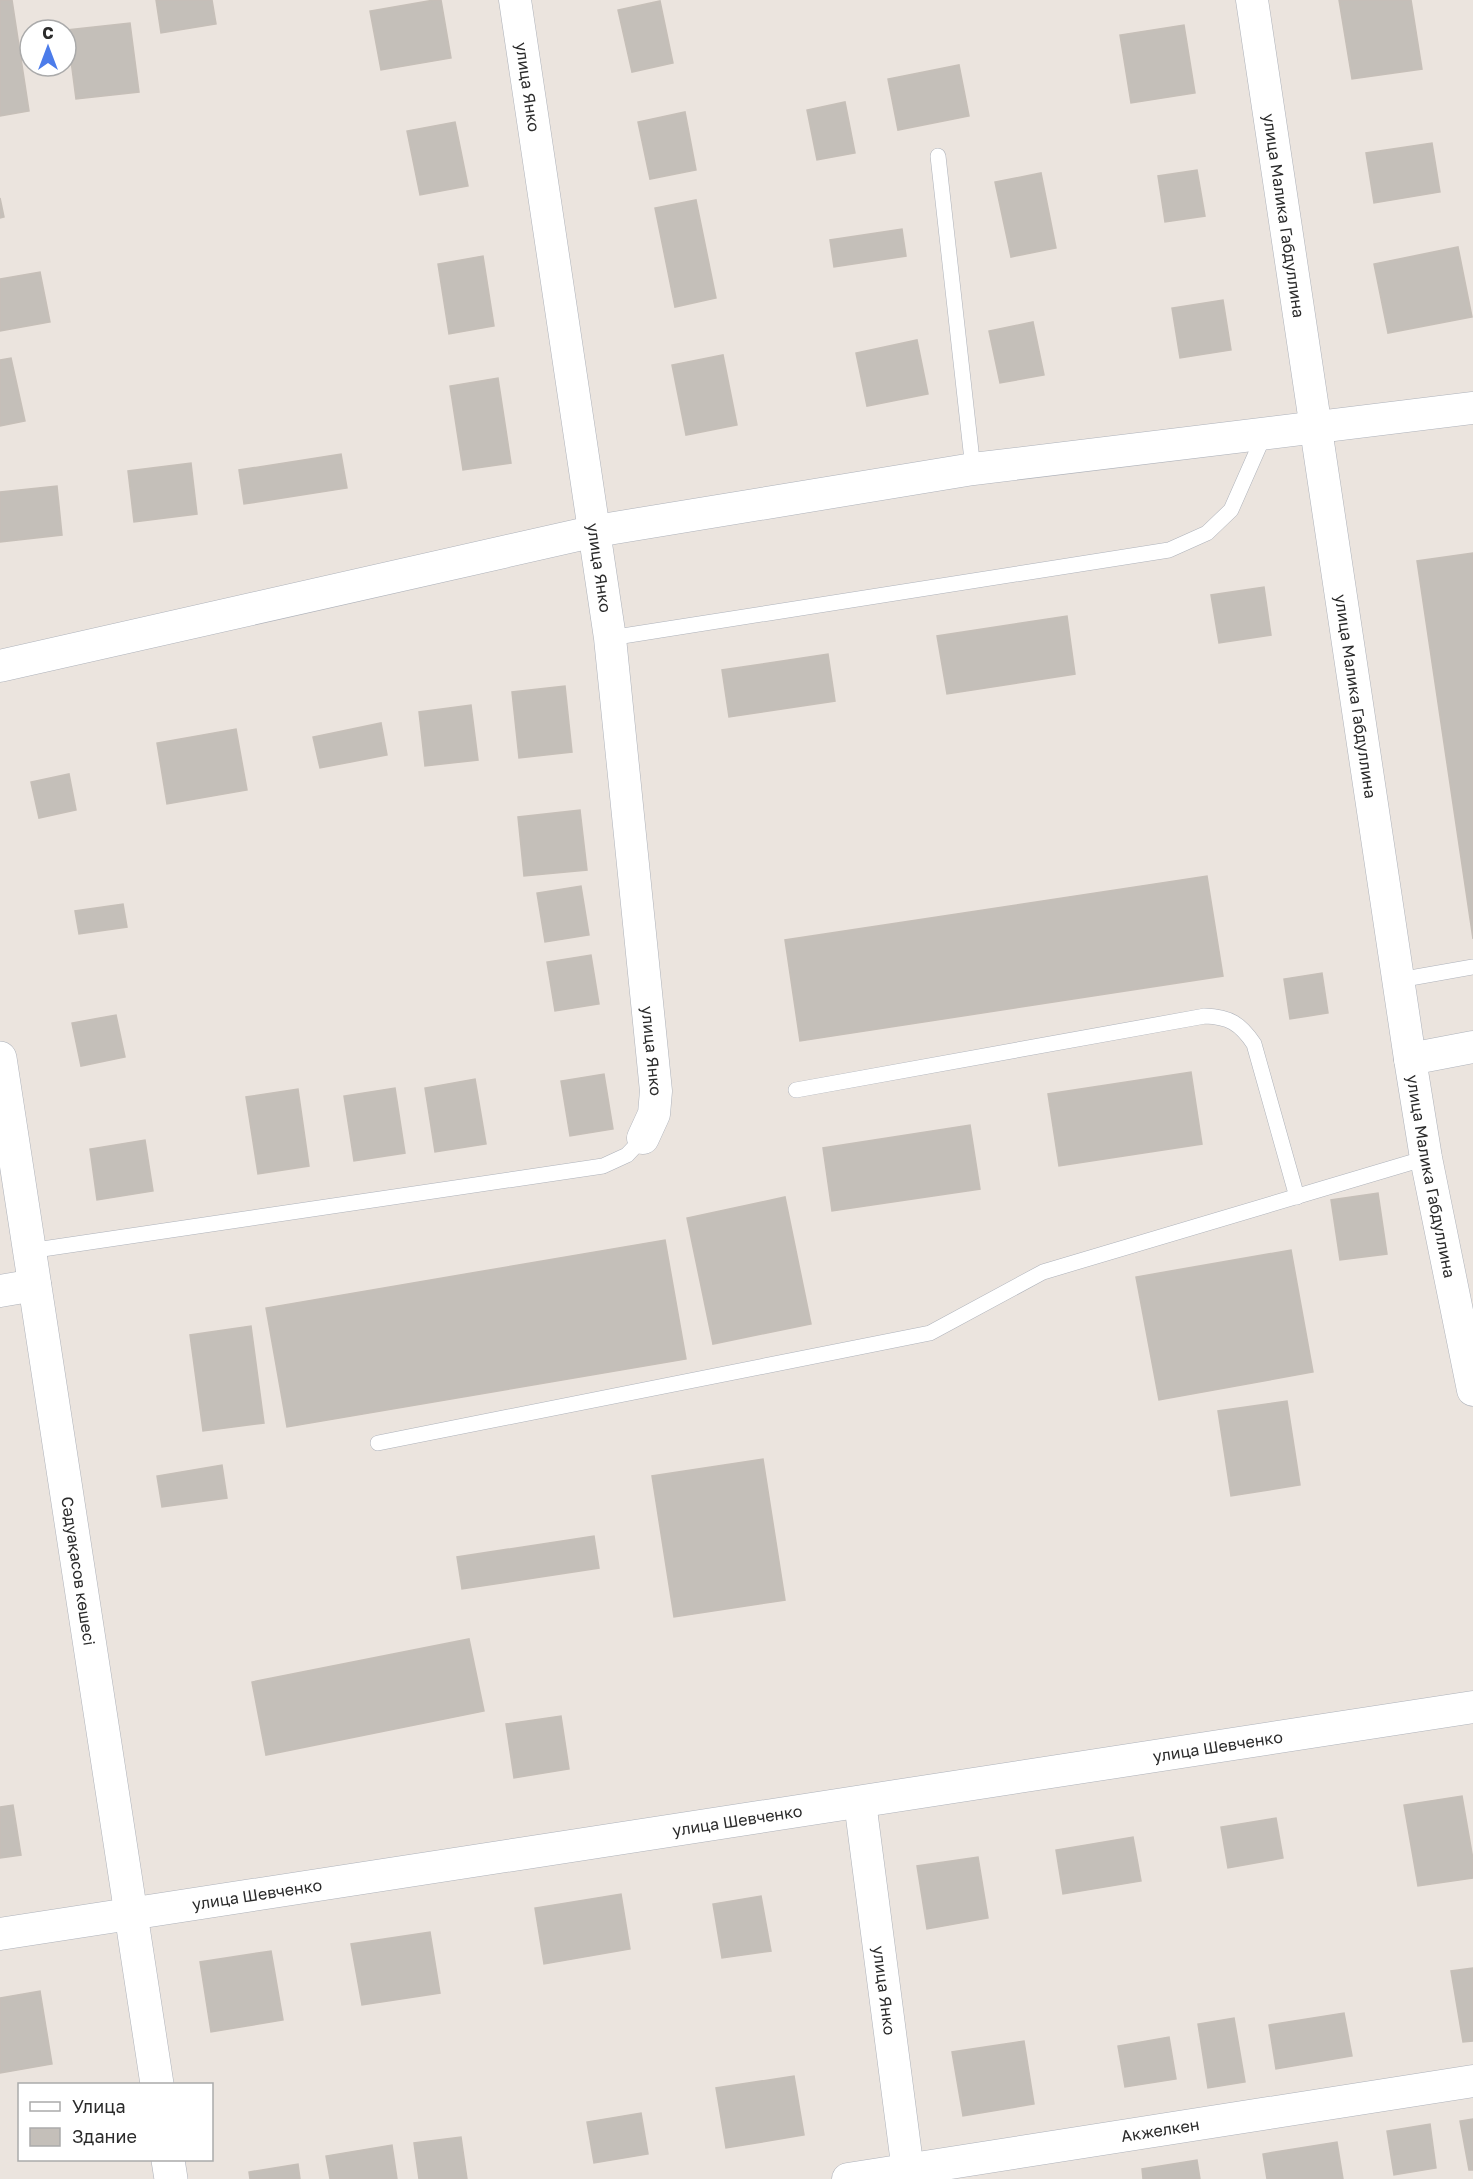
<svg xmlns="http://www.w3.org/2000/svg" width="1473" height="2179" font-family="'Golos Text',sans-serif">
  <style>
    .building { fill: #c4bfb9; stroke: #c6bfb8; stroke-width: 1.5 }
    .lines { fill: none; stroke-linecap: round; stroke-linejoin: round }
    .service-casing { stroke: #aeb2ba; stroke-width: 16 }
    .minor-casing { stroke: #aeb2ba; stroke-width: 33 }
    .tertiary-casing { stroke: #aeb2ba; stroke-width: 34 }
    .service { stroke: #fff; stroke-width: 15 }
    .minor { stroke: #fff; stroke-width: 32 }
    .tertiary { stroke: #fff; stroke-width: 33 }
    .labels { text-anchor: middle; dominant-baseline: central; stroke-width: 5; stroke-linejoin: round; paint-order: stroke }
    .street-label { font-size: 16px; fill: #2b2b2b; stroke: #fff }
  </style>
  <rect width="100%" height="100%" fill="#ebe4de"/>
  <g class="building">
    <path d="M0,0H12L29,111L0,116Z"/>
    <path d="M156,0H212L216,24L161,33Z"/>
    <path d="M434,0H441L451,58L381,70L370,11Z"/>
    <path d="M1339,0H1411L1422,69L1352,79Z"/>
    <path d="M660,1L673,63L632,72L618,10Z"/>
    <path d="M130,23L139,92L76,99L67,30Z"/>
    <path d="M1184,25L1195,93L1131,103L1120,35Z"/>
    <path d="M959,65L969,116L898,130L888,79Z"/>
    <path d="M845,102L855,153L817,160L807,110Z"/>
    <path d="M685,112L696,170L650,179L638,122Z"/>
    <path d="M455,122L468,186L420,195L407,131Z"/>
    <path d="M1432,143L1440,192L1374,203L1366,153Z"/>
    <path d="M1197,170L1205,216L1165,222L1158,176Z"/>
    <path d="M1041,173L1056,248L1011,257L995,182Z"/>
    <path d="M0,198L4,217L0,218Z"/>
    <path d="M696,200L716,298L675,307L655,208Z"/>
    <path d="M902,229L906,256L834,267L830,240Z"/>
    <path d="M1458,247L1472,317L1388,333L1374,264Z"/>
    <path d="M483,256L494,326L449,334L438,264Z"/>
    <path d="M40,272L50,322L0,331V279Z"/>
    <path d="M1223,300L1231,350L1180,358L1172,308Z"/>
    <path d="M1033,322L1044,375L1000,383L989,331Z"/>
    <path d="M917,340L928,394L867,406L856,353Z"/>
    <path d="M723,355L737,425L686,435L672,365Z"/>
    <path d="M11,358L25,421L0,426V360Z"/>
    <path d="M498,378L511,463L463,470L450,386Z"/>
    <path d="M341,454L347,488L244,504L239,470Z"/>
    <path d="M191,463L197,514L134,522L128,471Z"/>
    <path d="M57,486L62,535L0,542V492Z"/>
    <path d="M1473,553V939L1417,561Z"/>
    <path d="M1264,587L1271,635L1219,643L1211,595Z"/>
    <path d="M1067,616L1075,674L947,694L937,636Z"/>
    <path d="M828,654L835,701L729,717L722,670Z"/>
    <path d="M565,686L572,752L519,758L512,692Z"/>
    <path d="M471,705L478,760L425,766L419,712Z"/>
    <path d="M381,723L387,755L320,768L313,737Z"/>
    <path d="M236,729L247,790L167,804L157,743Z"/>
    <path d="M69,774L76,810L39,818L31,782Z"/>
    <path d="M580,810L587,870L524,876L518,817Z"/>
    <path d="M1207,876L1223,976L800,1041L785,940Z"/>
    <path d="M581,886L589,935L545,942L537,893Z"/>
    <path d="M123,904L127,927L79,934L75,911Z"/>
    <path d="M591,955L599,1004L555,1011L547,962Z"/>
    <path d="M1322,973L1328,1013L1290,1019L1284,979Z"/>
    <path d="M116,1015L125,1057L81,1066L72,1023Z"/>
    <path d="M1191,1072L1202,1144L1059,1166L1048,1094Z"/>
    <path d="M604,1074L613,1129L570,1136L561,1081Z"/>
    <path d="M475,1079L486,1144L435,1152L425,1088Z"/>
    <path d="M395,1088L405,1153L354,1161L344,1096Z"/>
    <path d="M298,1089L309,1166L258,1174L246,1097Z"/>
    <path d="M970,1125L980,1189L832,1211L823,1148Z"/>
    <path d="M145,1140L153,1191L97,1200L90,1149Z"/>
    <path d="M1378,1193L1387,1254L1340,1260L1331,1200Z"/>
    <path d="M785,1197L811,1324L713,1344L687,1218Z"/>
    <path d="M665,1240L686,1359L287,1427L266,1308Z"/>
    <path d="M1291,1250L1313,1372L1159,1400L1136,1277Z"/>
    <path d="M251,1326L264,1423L203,1431L190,1335Z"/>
    <path d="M1287,1401L1300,1485L1231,1496L1218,1411Z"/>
    <path d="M763,1459L785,1600L674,1617L652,1476Z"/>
    <path d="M222,1465L227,1498L162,1507L157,1476Z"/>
    <path d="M594,1536L599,1568L462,1589L457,1557Z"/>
    <path d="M469,1639L484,1711L266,1755L252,1682Z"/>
    <path d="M561,1716L569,1769L514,1778L506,1724Z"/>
    <path d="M1462,1796L1473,1859V1878L1418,1886L1404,1805Z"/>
    <path d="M13,1805L21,1855L0,1858V1807Z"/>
    <path d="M1276,1818L1283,1858L1228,1868L1221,1827Z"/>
    <path d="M1133,1837L1141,1881L1063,1894L1056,1850Z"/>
    <path d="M978,1857L988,1918L927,1929L917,1866Z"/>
    <path d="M621,1894L630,1949L544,1964L535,1908Z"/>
    <path d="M761,1896L771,1951L722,1958L713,1904Z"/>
    <path d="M430,1932L440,1993L362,2005L351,1944Z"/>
    <path d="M271,1951L283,2020L211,2032L200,1962Z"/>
    <path d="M1473,1968V2041L1463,2042L1451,1971Z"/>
    <path d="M40,1991L52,2064L0,2073V1998Z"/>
    <path d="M1344,2013L1352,2056L1276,2069L1269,2025Z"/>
    <path d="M1234,2018L1245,2082L1208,2088L1198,2024Z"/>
    <path d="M1169,2037L1176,2079L1125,2087L1118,2046Z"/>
    <path d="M1024,2041L1034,2104L963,2116L952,2052Z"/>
    <path d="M794,2076L804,2135L726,2148L716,2088Z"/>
    <path d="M641,2113L648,2154L594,2163L587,2122Z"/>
    <path d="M1473,2119V2170H1469L1460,2121Z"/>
    <path d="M1430,2124L1436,2168L1394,2175L1387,2131Z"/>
    <path d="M461,2137L467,2179H419L414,2143Z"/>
    <path d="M1337,2142L1343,2179H1267L1263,2154Z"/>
    <path d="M392,2145L397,2179H330L326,2156Z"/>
    <path d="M1197,2160L1200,2179H1143L1142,2169Z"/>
    <path d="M298,2164L300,2179H250L249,2172Z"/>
  </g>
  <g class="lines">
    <defs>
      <g id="service">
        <path d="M938,156L973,469"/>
        <path d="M610,638L1169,550L1207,533L1231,510L1265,433"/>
        <path d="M1399,980L1473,967"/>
        <path d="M796,1090L1205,1016C1229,1017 1240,1023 1254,1044L1297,1197"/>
        <path d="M29,1251L603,1166L627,1155L643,1138"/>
        <path d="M378,1443L930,1333L1043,1272L1426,1158"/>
      </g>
      <g id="minor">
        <path id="s1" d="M515,0L610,638L656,1091L654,1114L643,1138"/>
        <path id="s2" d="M1252,0L1410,1059L1426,1158L1473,1390"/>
        <path d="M0,666L596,531L973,469L1473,408"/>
        <path d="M1410,1059L1473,1047"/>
        <path d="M0,1291L35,1285"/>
        <path id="s3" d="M860,1802L909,2179"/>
        <path id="s4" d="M0,1934L1473,1707"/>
        <path id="s5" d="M848,2179L1473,2081"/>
      </g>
      <g id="tertiary">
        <path id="s6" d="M0,1058L157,2084"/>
        <path d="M168,2160L171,2179"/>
      </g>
    </defs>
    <use href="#service" class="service-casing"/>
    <use href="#minor" class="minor-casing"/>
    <use href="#tertiary" class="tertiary-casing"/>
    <use href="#service" class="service"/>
    <use href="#minor" class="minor"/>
    <use href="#tertiary" class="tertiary"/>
  </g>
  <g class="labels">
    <g class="street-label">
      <text stroke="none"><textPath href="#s1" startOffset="88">улица Янко</textPath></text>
      <text stroke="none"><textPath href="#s2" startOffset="218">улица Малика Габдуллина</textPath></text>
      <text stroke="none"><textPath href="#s1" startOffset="574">улица Янко</textPath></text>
      <text stroke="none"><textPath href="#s2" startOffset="704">улица Малика Габдуллина</textPath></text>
      <text stroke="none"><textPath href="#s1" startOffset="1060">улица Янко</textPath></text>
      <text stroke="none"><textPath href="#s2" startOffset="1190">улица Малика Габдуллина</textPath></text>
      <text stroke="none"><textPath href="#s6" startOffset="519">Сәдуақасов көшесі</textPath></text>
      <text stroke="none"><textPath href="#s4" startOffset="1232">улица Шевченко</textPath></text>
      <text stroke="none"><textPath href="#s4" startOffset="746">улица Шевченко</textPath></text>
      <text stroke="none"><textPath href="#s4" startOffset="260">улица Шевченко</textPath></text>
      <text stroke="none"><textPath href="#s3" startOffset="190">улица Янко</textPath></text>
      <text stroke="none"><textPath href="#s5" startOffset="316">Акжелкен</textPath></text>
    </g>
  </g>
  <rect x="18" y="2083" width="195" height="78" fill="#ffffff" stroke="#aaaaaa" stroke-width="1.5"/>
  <rect x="30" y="2102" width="30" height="9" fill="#ffffff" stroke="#aaaaaa" stroke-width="1.5"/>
  <text x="72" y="2113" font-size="18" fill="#2b2b2b">Улица</text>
  <rect x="30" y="2128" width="30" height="18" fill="#c4bfb9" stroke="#aaaaaa" stroke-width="1.5"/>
  <text x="72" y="2143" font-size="18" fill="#2b2b2b">Здание</text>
  <g transform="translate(48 48)"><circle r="28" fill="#ffffff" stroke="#aaaaaa" stroke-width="1.5"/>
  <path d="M0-4.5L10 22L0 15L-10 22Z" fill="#4c7cea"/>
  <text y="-9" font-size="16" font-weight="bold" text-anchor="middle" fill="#2b2b2b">С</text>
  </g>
</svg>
